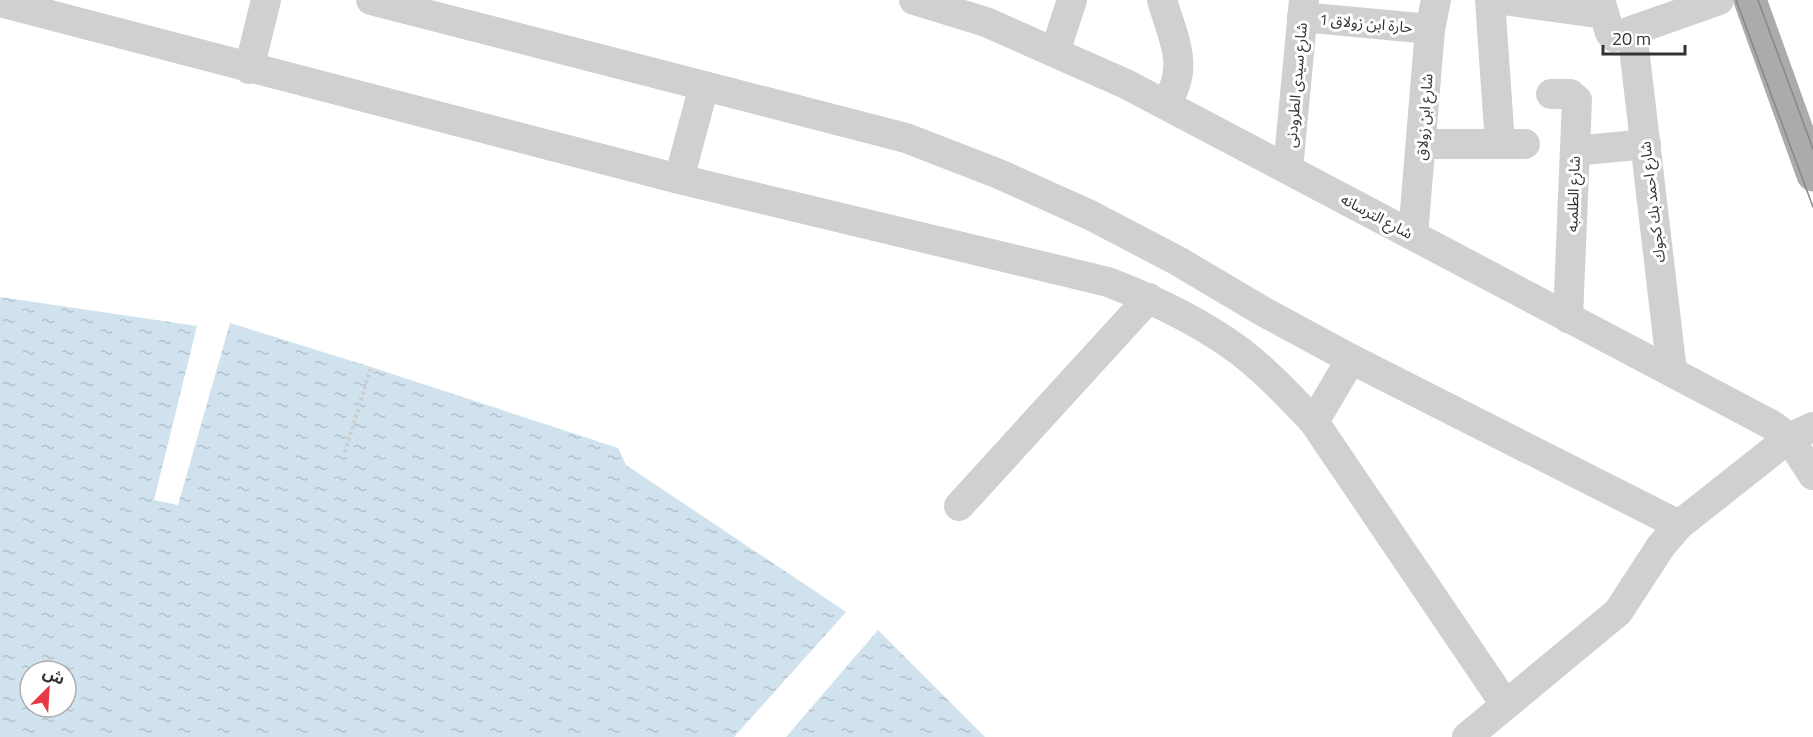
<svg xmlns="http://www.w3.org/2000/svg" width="1813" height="737" font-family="'Titillium Web','Noto Sans Arabic',sans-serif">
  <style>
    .water { fill: url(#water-ripples); fill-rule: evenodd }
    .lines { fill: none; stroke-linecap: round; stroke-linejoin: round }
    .path { stroke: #cdcdcd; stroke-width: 4; stroke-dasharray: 3 3; stroke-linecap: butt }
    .minor { stroke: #d0d0d0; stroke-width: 30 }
    .major { stroke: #ababab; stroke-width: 33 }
    .tram { stroke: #888; stroke-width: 1.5 }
    .labels { text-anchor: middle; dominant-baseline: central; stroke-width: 6; stroke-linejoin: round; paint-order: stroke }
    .street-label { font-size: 15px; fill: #333; stroke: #fff }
  </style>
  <defs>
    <pattern id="water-ripples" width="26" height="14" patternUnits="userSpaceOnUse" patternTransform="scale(1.5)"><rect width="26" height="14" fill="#cfe2ee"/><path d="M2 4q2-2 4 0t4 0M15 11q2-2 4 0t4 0" fill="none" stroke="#b2c2cd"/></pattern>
  </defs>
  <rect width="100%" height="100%" fill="#fff"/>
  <g class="water">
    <path d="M0,297L197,326L154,500L178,505L230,323L371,367L618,448L626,465L846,612L734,737H0ZM30,671H66V707H30Z"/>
    <path d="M878,630L985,737H786Z"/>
  </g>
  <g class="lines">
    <path class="path" d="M345,452L371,367"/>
    <g class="minor">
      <path d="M371,0L906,138L999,174L1090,215L1178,261L1264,312L1351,359L1679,525"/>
      <path d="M914,0L986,22L1126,84L1772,425L1789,438L1813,475"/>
      <path d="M1162,0C1173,38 1191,68 1165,104"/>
      <path d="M1490,0L1500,144"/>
      <path d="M1503,0L1604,14"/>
      <path d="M1600,0L1610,33L1614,37L1719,0"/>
      <path d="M0,2L679,179L1108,282C1155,300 1201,322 1241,352C1268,373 1291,398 1314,422L1505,704"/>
      <path d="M1302,17L1430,29"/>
      <path d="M1632,31L1672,372"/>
      <path d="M1055,52L1072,0"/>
      <path d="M249,69L266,0"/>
      <path d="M1551,94H1570L1577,100L1568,318"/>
      <path d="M1422,144H1525"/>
      <path d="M1575,151L1646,144"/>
      <path d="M1288,169L1304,0"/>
      <path d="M679,179L704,86"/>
      <path d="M1413,235L1430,29L1436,0"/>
      <path d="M1314,422L1351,359"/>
      <path d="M959,506L1149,298"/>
      <path d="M1467,737L1618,612L1661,546L1679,525L1789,438L1813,427"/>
    </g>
    <path class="major" d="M1750,0L1813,175"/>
    <g class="tram">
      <path d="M1736,0L1813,207"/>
      <path d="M1758,0L1813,149"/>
    </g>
  </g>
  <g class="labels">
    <g class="street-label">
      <text transform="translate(1366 23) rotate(5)">حارة ابن زولاق 1</text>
      <text transform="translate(1296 85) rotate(-85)">شارع سيدى الطرودنى</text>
      <text transform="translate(1424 117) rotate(-86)">شارع ابن زولاق</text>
      <text transform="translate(1573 194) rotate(-88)">شارع الطلمبه</text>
      <text transform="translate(1652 202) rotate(-97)">شارع احمد بك كجوك</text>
      <text transform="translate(1377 216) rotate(28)">شارع الترسانه</text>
    </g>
  </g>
  <g transform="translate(48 689) rotate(24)"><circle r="28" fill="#ffffff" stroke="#adadad" stroke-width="1.5"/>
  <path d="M0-4.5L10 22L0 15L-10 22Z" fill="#e63946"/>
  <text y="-9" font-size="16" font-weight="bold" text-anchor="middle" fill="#333333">ش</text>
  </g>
  <path d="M1603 45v9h82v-9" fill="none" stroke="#333333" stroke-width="3"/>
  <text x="1612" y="45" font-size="18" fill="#333333" stroke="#ffffff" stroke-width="4.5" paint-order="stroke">20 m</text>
</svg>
